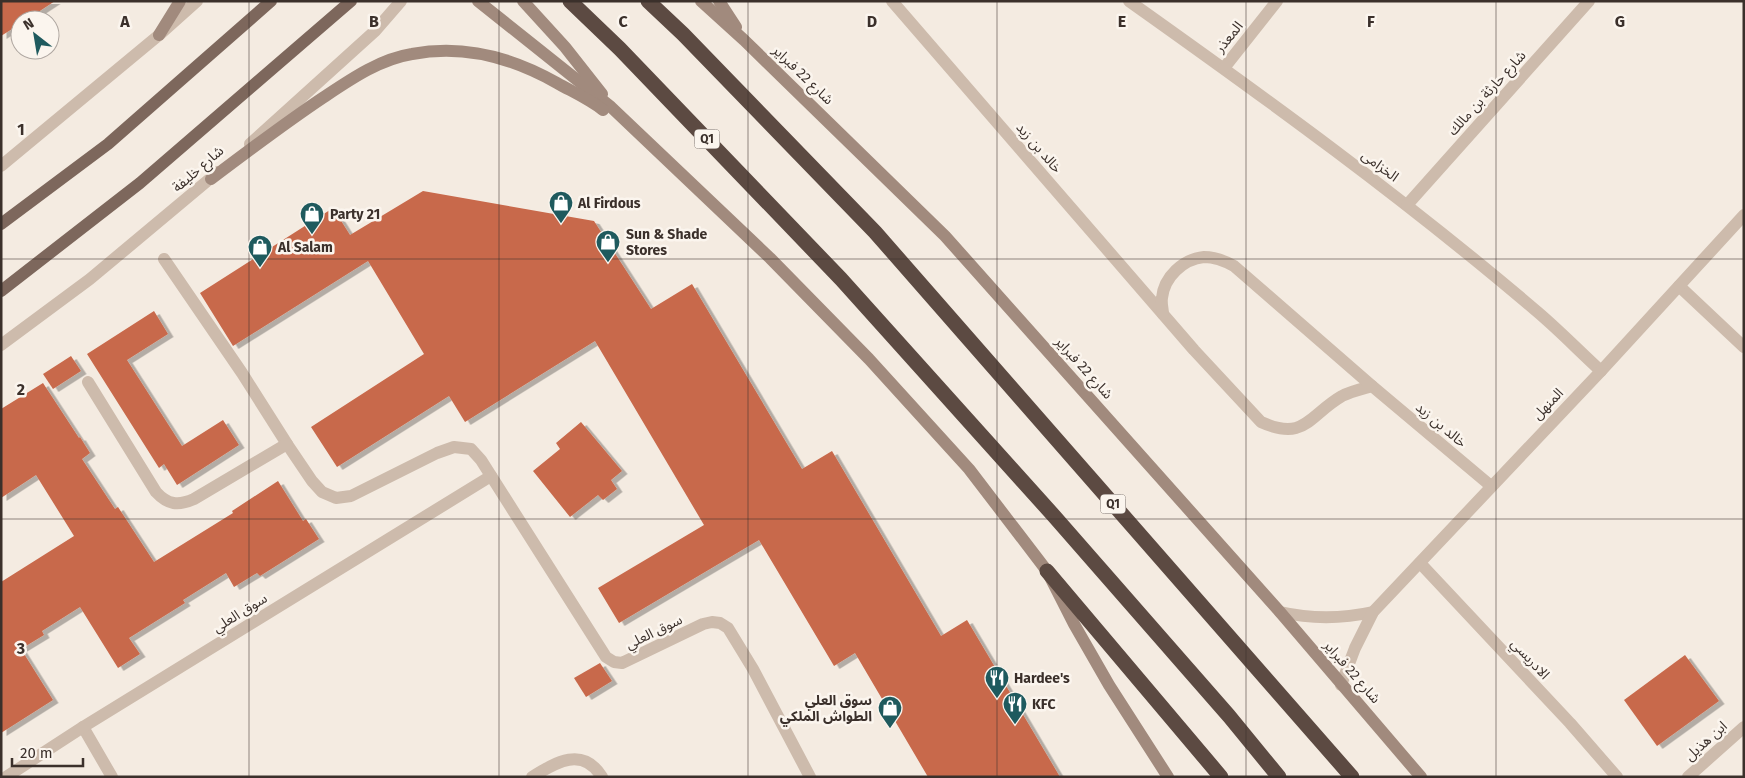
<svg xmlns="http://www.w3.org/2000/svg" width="1745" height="778" font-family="'Fira Sans','Noto Sans Arabic',sans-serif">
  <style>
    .building { fill: #c8694b; filter: url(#shadow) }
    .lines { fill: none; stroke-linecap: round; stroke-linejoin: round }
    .street { stroke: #cdbbac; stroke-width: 12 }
    .secondary { stroke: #a18a7d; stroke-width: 12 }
    .primary { stroke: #7d675c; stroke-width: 12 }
    .highway { stroke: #5c4a42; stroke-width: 15 }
    .grid { fill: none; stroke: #3b302b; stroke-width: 1; stroke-opacity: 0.55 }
    .labels { text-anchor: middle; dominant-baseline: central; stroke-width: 5; stroke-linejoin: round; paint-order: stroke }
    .shield { fill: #fbf5ee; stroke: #756b66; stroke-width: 1 }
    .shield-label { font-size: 12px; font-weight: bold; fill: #3b302b }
    .street-label { font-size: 14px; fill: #3b302b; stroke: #fbf5ee }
    .poi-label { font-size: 14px; font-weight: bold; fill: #3b302b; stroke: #fbf5ee; text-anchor: start }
    .grid-label { font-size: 16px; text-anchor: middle; font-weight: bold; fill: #3b302b; stroke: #fbf5ee; stroke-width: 5; stroke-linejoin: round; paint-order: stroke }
  </style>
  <defs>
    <filter id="shadow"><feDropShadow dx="5.5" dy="3" stdDeviation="0" flood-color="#0004"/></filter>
  </defs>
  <rect width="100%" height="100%" fill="#f4ebe1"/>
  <g class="building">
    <path d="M1,1H55L26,20H20V24L1,36Z"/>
    <path d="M423,191L594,221L651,309L692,284L802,469L832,451L941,636L967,620L1060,777H928L855,653L834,666L759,540L619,623L598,588L704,525L595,341L465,422L449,396L337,467L311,427L424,354L368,261L233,346L200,293L333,208L350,235Z"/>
    <path d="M154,311L168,334L127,360L182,446L223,420L239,445L177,485L164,464L159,468L87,354Z"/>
    <path d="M71,356L81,371L53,389L43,374Z"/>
    <path d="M43,383L79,438L80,437L90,453L82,459L115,509L118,507L154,562L233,513L232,511L278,481L303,521L306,519L319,539L260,576L257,573L234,587L226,573L183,600L185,603L129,638L140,654L118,668L80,607L42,631L44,635L21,649L53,700L1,733V582L74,536L36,475L1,498V409Z"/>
    <path d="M581,422L622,471L611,480L617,489L603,500L598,495L570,517L533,471L560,449L556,443Z"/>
    <path d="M1685,655L1719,701L1657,746L1624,700Z"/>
    <path d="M600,663L612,681L586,697L574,678Z"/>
  </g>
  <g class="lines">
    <g class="street">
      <path d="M892,1L1194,350L1261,422C1305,442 1309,415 1342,396C1352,391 1362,389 1372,386"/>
      <path d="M1129,1C1267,99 1405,199 1534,309C1557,328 1578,350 1601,371"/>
      <path d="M1224,68L1277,1"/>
      <path d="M250,144L375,31L401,1"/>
      <path d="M1,166L159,35L197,1"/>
      <path d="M1407,205L1589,1"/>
      <path d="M164,259L242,373L287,444L312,481L322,492L336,498L351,496L437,453L454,447L471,449L481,460L606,657L614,662L622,663L703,624L712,622L720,623L728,628L753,669L810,777"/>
      <path d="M1679,286L1744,347"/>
      <path d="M1163,314C1163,309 1161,303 1162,298C1164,277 1183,259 1204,257C1215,257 1225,261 1234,266L1372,386L1491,486"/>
      <path d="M1,345L90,279L218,172"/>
      <path d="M88,382L156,492C168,505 178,506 194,499L287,444"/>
      <path d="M1420,563L1570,723L1617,777"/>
      <path d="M1280,612C1311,619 1341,619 1373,612"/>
      <path d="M1341,685L1355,648L1373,612L1601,371L1744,215"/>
      <path d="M83,727L112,777"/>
      <path d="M6,777L83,727L491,476"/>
      <path d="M532,777C556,762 583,746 602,777"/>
      <path d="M1688,777L1744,727"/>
    </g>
    <g class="secondary">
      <path d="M478,1L611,107L770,258L869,359L969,469L1047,571L1074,624L1109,685L1168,777"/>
      <path d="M523,1L565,47L602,94"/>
      <path d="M701,1L744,40L945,236L1280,612L1421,777"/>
      <path d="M719,1L736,27"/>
      <path d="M159,35L180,1"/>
      <path d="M211,179C248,151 285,123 324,97C351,79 380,59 412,54C463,44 513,58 557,83C573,92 589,99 603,110"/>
    </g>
    <g class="primary">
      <path d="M1,224L108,144L271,1"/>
      <path d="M1,291L140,183L351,1"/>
    </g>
    <g class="highway">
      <path d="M570,1L620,49L841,279L1054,516L1229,716L1279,777"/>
      <path d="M648,1L683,34L875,232L1352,777"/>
      <path d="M1047,571L1221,777"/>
    </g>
  </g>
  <path class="grid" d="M249,1V777M499,1V777M748,1V777M997,1V777M1246,1V777M1496,1V777M1,259H1744M1,519H1744"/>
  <defs>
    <symbol id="shop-pin" viewBox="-11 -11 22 30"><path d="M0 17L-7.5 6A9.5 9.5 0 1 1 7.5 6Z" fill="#1f5a5e" stroke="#fbf5ee"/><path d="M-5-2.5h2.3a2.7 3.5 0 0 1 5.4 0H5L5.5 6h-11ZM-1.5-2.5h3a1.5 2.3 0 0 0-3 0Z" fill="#fff"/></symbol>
    <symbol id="restaurant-pin" viewBox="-11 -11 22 30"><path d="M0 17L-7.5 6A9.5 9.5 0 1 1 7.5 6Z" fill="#1f5a5e" stroke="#fbf5ee"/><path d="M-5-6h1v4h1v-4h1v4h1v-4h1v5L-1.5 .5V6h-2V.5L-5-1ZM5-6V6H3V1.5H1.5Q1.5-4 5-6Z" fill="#fff"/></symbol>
  </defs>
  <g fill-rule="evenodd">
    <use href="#shop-pin" x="547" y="189" width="28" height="38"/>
    <use href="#shop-pin" x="298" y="200" width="28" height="38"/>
    <use href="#shop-pin" x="594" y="228" width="28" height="38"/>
    <use href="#shop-pin" x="246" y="233" width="28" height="38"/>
    <use href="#restaurant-pin" x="983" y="664" width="28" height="38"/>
    <use href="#restaurant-pin" x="1001" y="690" width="28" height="38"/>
    <use href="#shop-pin" x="876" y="694" width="28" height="38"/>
  </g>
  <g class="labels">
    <g class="shield">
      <rect x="694.5" y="129.5" width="25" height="19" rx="4"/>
      <rect x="1100.5" y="494.5" width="25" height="19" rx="4"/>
    </g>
    <g class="shield-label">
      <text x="707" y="139">Q1</text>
      <text x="1113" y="504">Q1</text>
    </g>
    <g class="street-label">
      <text transform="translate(1229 37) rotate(-51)">المعذر</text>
      <text transform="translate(803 75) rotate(44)">شارع 22 فبراير</text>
      <text transform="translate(1487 93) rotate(-48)">شارع حارثة بن مالك</text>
      <text transform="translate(1039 148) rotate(49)">خالد بن زيد</text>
      <text transform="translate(1380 166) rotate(37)">الخزامى</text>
      <text transform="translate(198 169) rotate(-41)">شارع خليفة</text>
      <text transform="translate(1084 368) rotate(48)">شارع 22 فبراير</text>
      <text transform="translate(1548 404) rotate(-46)">المنهل</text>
      <text transform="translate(1441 425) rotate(40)">خالد بن زيد</text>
      <text transform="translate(240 613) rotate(-32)">سوق العلي</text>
      <text transform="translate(654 632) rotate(-26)">سوق العلي</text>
      <text transform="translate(1530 659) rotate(47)">الادريسي</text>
      <text transform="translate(1352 672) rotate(49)">شارع 22 فبراير</text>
      <text transform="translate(1706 741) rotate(-42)">ابن هذيل</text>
    </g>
    <g class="poi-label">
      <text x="578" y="203">Al Firdous</text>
      <text x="330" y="214">Party 21</text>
      <text x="626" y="234">Sun &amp; Shade<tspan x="626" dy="16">Stores</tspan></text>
      <text x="278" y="247">Al Salam</text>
      <text x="1014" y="678">Hardee's</text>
      <text x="872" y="700" text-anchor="end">سوق العلي<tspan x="872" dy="16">الطواش الملكي</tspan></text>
      <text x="1032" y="704">KFC</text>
    </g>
  </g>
  <g class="grid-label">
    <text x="125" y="27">A</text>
    <text x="374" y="27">B</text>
    <text x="623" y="27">C</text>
    <text x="872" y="27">D</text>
    <text x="1122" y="27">E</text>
    <text x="1371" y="27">F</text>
    <text x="1620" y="27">G</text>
    <text x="21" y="135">1</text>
    <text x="21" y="395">2</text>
    <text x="21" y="654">3</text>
  </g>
  <rect width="1745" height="778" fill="none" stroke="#3b302b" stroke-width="5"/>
  <g transform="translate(35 35) rotate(329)"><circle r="24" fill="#fbf5ee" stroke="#aea6a0"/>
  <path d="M0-4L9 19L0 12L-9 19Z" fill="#1f5a5e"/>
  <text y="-8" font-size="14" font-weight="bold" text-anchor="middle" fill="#3b302b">N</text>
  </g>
  <path d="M12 758v8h71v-8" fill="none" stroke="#3b302b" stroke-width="2.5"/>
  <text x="20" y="758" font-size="15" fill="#3b302b" stroke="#fbf5ee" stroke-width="4" paint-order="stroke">20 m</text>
</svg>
